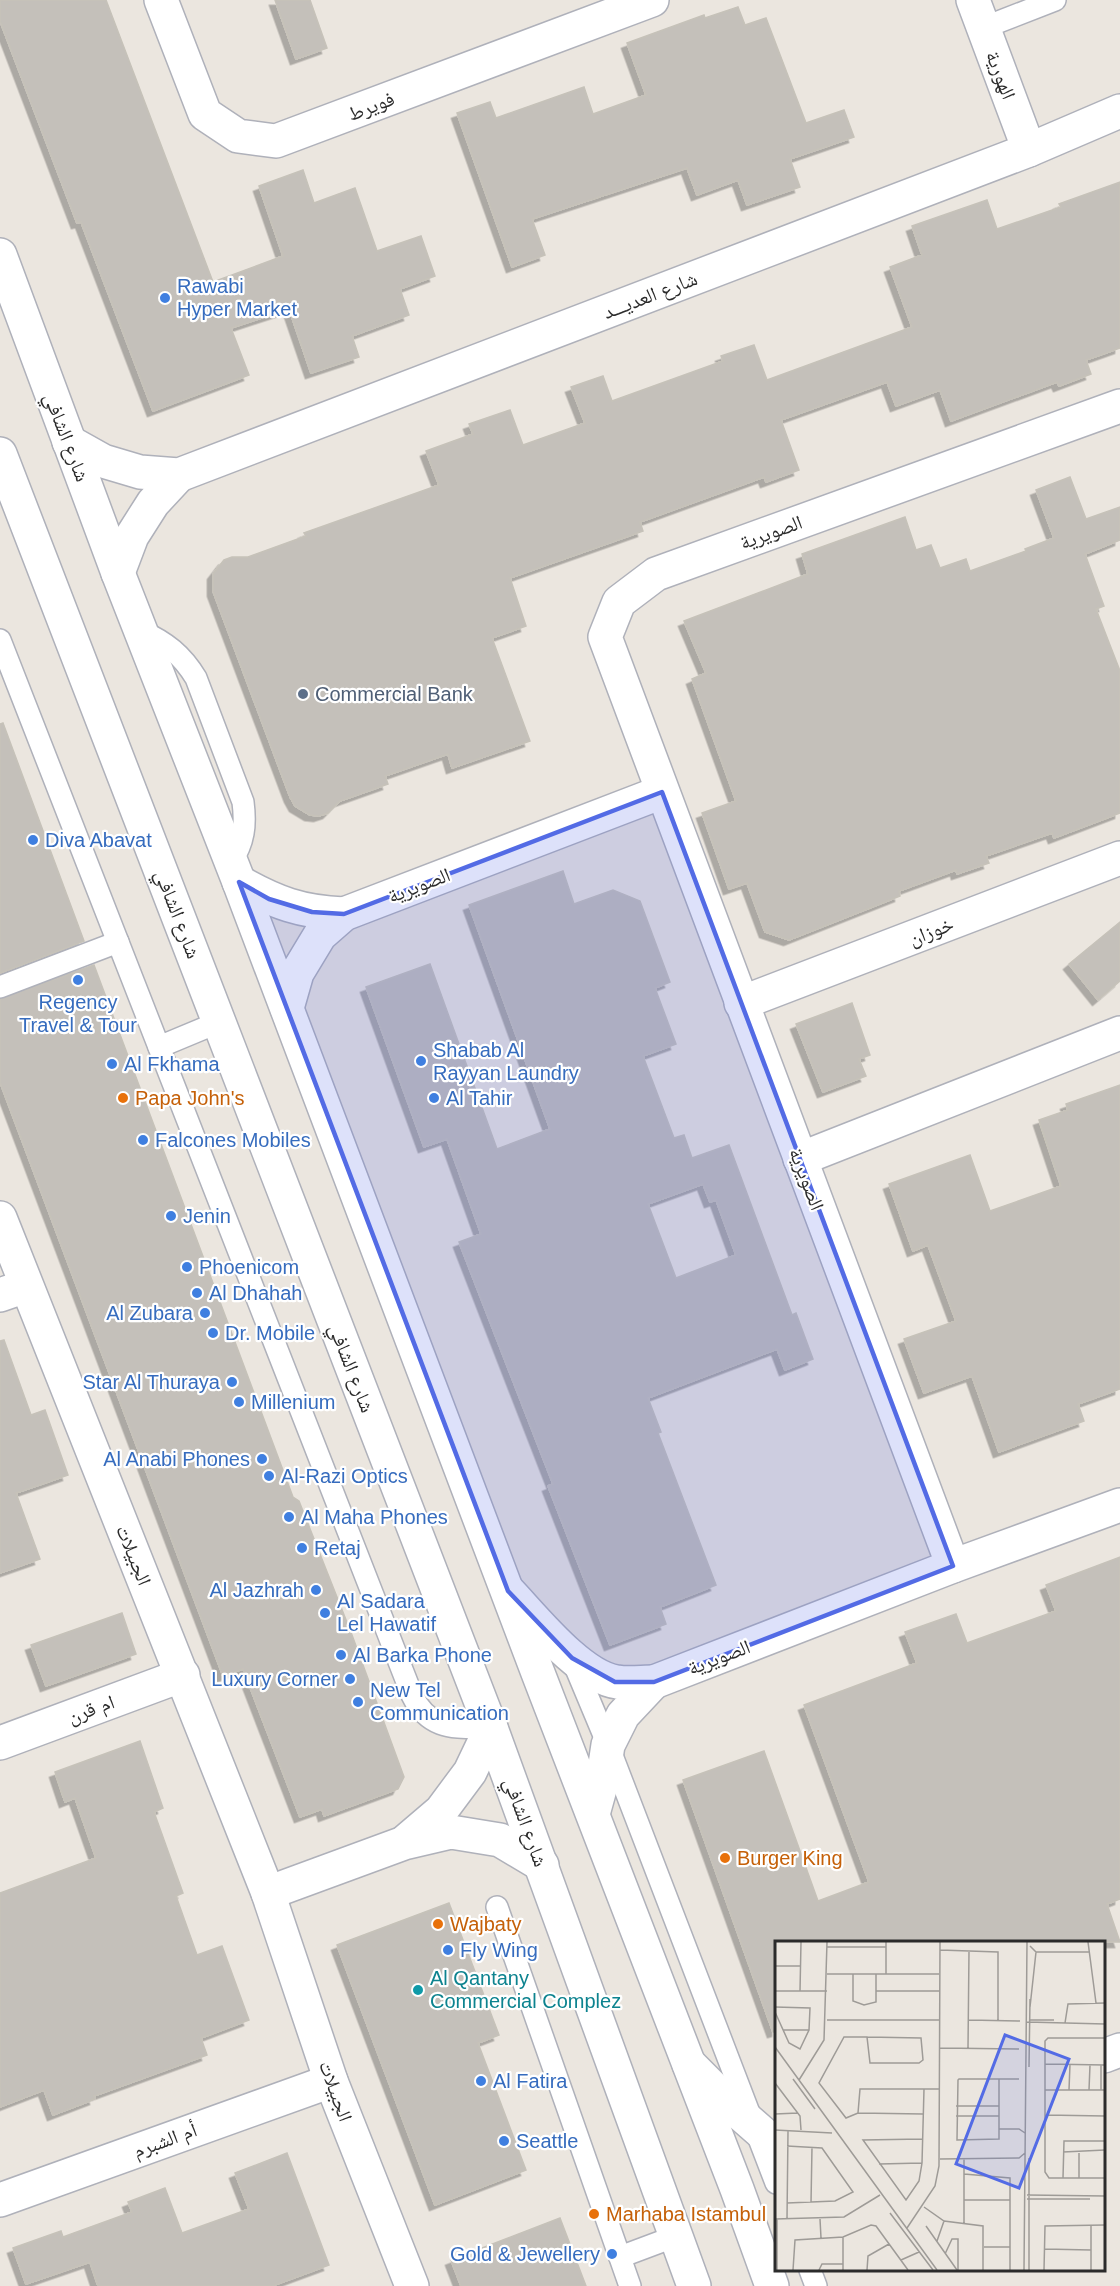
<svg xmlns="http://www.w3.org/2000/svg" width="1120" height="2286" font-family="Helvetica,'Noto Naskh Arabic',sans-serif">
  <style>
    .building { fill: #c4c0ba; stroke: #c6c2b9; stroke-width: 1.5; fill-rule: evenodd; filter: url(#shadow) }
    .lines { fill: none; stroke-linecap: round; stroke-linejoin: round }
    .service-casing { stroke: #afb1ba; stroke-width: 24 }
    .minor-casing { stroke: #afb1ba; stroke-width: 36 }
    .secondary-casing { stroke: #afb1ba; stroke-width: 36 }
    .service { stroke: #fff; stroke-width: 21 }
    .minor { stroke: #fff; stroke-width: 33 }
    .secondary { stroke: #fff; stroke-width: 33 }
    .marked { fill: #536be5; fill-opacity: 0.2; stroke: #536be5; stroke-width: 4.5; stroke-linejoin: round }
    .shop-dot { fill: #3f7fe0; stroke: #fff; stroke-width: 2 }
    .service-dot { fill: #5c6f8a; stroke: #fff; stroke-width: 2 }
    .food-dot { fill: #e8710a; stroke: #fff; stroke-width: 2 }
    .culture-dot { fill: #0f9aa8; stroke: #fff; stroke-width: 2 }
    .labels { text-anchor: middle; dominant-baseline: central; stroke-width: 4.5; stroke-linejoin: round; paint-order: stroke }
    .street-label { font-size: 20px; fill: #2b2b2b; stroke: #fff }
    .shop-label { font-size: 20px; fill: #366cbe; stroke: #fff; text-anchor: start }
    .service-label { font-size: 20px; fill: #4e5e75; stroke: #fff; text-anchor: start }
    .food-label { font-size: 20px; fill: #c56008; stroke: #fff; text-anchor: start }
    .culture-label { font-size: 20px; fill: #0d838f; stroke: #fff; text-anchor: start }
    .inset-road { fill: none; stroke: #9e9b97; stroke-width: 1.5 }
    .view { fill: #536be5; fill-opacity: 0.15; stroke: #536be5; stroke-width: 3 }
    .inset-edge { fill: none; stroke: #2b2b2b; stroke-width: 3 }
  </style>
  <defs>
    <filter id="shadow"><feDropShadow dx="-5.5" dy="5.5" stdDeviation="0" flood-color="#0004"/></filter>
  </defs>
  <rect width="100%" height="100%" fill="#ebe6df"/>
  <g class="building">
    <path d="M0,0H106L213,282L283,256L259,186L303,170L314,203L355,188L377,251L421,236L435,276L400,289L409,315L352,336L359,357L311,373L289,309L231,328L249,375L153,411L81,222L77,223L0,21Z"/>
    <path d="M275,0H310L327,48L296,59Z"/>
    <path d="M738,7L745,25L766,18L806,123L844,110L854,137L790,159L800,187L747,205L738,180L697,195L687,168L532,219L545,255L512,267L457,113L490,102L496,118L584,87L593,114L646,95L627,43L704,15L705,18Z"/>
    <path d="M1120,182V348L1086,360L1091,374L1059,386L1057,382L951,421L940,390L896,406L887,382L781,420L799,470L766,482L764,477L640,522L643,531L510,578L526,626L492,638L530,741L452,768L448,754L385,776L388,784L340,801L328,813L319,816L310,815L295,806L290,797L213,591V574L224,560L232,557H248L306,536L304,533L439,485L426,451L473,434L469,424L510,410L523,445L585,423L571,387L603,376L612,401L723,361L721,356L754,345L767,380L912,327L890,267L922,255L912,226L987,200L997,229L1061,207L1059,204Z"/>
    <path d="M1070,477L1086,519L1120,507V540L1085,554L1104,606L1096,609L1120,671V813L1054,838L1052,833L986,856L989,863L957,874L956,870L899,891L900,896L789,940L765,932L747,883L729,889L702,813L736,801L692,679L706,673L684,621L808,574L802,554L905,517L916,550L931,545L940,568L966,559L970,571L1026,551L1025,549L1054,538L1036,490Z"/>
    <path d="M3,723L84,941L0,973V724Z"/>
    <path d="M563,871L574,904L613,890L640,901L670,982L655,988L676,1044L643,1056L674,1138L684,1135L692,1158L729,1145L792,1315L796,1313L813,1359L785,1370L777,1349L648,1398L661,1432L658,1433L716,1585L660,1607L666,1624L610,1645L548,1486L553,1484L459,1242L481,1234L447,1139L424,1147L366,987L430,964L497,1149L550,1129L469,905ZM703,1184L710,1202L716,1200L736,1255L676,1278L648,1204Z"/>
    <path d="M1120,922V981L1098,1000L1069,964Z"/>
    <path d="M94,965L293,1497L299,1501L352,1635L404,1777L398,1789L324,1816L322,1809L300,1817L243,1669L223,1676L0,1082V999Z"/>
    <path d="M852,1003L870,1055L859,1059L866,1076L823,1092L796,1024Z"/>
    <path d="M1120,1085V1389L1078,1404L1084,1421L999,1452L972,1376L924,1393L904,1339L956,1321L928,1245L913,1251L889,1184L970,1155L990,1211L1061,1186L1039,1120L1068,1110L1066,1104Z"/>
    <path d="M4,1340L31,1415L45,1410L68,1475L16,1493L40,1559L0,1573V1341Z"/>
    <path d="M1120,1557V1899L1107,1904L1120,1942H777V2031L773,2032L683,1780L764,1751L818,1901L869,1882L804,1705L917,1663L905,1632L956,1614L967,1643L1056,1611L1046,1585Z"/>
    <path d="M122,1613L136,1654L46,1686L31,1645Z"/>
    <path d="M140,1741L163,1808L154,1812L183,1893L176,1896L197,1955L222,1946L249,2020L201,2038L207,2055L94,2096L95,2099L53,2115L44,2090L0,2107V1893L96,1858L75,1798L65,1802L55,1772Z"/>
    <path d="M449,1903L499,2035L478,2043L526,2170L435,2205L337,1945Z"/>
    <path d="M287,2153L329,2265L272,2286H98L90,2262L26,2284L13,2248L61,2231L63,2237L132,2212L128,2202L165,2188L182,2233L249,2209L235,2173Z"/>
    <path d="M560,2218L586,2286H461L451,2260Z"/>
  </g>
  <g class="lines">
    <defs>
      <g id="service">
        <path d="M983,28L1055,0"/>
        <path d="M141,631C166,642 182,655 196,678L243,802C246,825 244,843 231,862"/>
        <path d="M0,640L412,1695C430,1732 456,1727 491,1728"/>
        <path d="M0,987L118,942"/>
        <path d="M159,1047L219,1022"/>
        <path d="M572,1659L608,1745L776,2183"/>
        <path d="M497,1907L630,2286"/>
        <path d="M620,2257L676,2236"/>
        <path d="M810,2270L816,2286"/>
      </g>
      <g id="minor">
        <path d="M161,0L205,114L238,136L276,141L652,0"/>
        <path d="M973,0L1029,150"/>
        <path d="M69,442L103,461L140,472L179,475L1029,150L1120,111"/>
        <path d="M118,573L132,536L153,503L179,475"/>
        <path d="M239,882C276,903 301,912 344,914"/>
        <path d="M741,1003L1120,858"/>
        <path d="M287,1008L297,973L320,935L344,914L662,792"/>
        <path d="M800,1159L1120,1033"/>
        <path d="M0,1218L268,1893L331,2081L412,2286"/>
        <path d="M0,1295L26,1286"/>
        <path d="M953,1566L605,637L619,602L656,574L1120,406"/>
        <path d="M508,1591C533,1617 580,1677 617,1682C628,1684 642,1682 654,1682L623,1715L608,1745L603,1778L593,1814"/>
        <path d="M654,1682L953,1566L1120,1505"/>
        <path d="M0,1743L183,1675"/>
        <path d="M407,1840L441,1811L470,1772L491,1728"/>
        <path d="M268,1893L404,1843L451,1832L500,1840L542,1865"/>
        <path d="M1104,2056L1120,2050"/>
        <path d="M689,2064L728,2103L776,2145"/>
        <path d="M0,2200L331,2081"/>
      </g>
      <g id="secondary">
        <path d="M0,255L118,573L239,882L538,1673L737,2189L772,2286"/>
        <path d="M0,454L491,1728L694,2286"/>
      </g>
    </defs>
    <use href="#service" class="service-casing"/>
    <use href="#minor" class="minor-casing"/>
    <use href="#secondary" class="secondary-casing"/>
    <use href="#service" class="service"/>
    <use href="#minor" class="minor"/>
    <use href="#secondary" class="secondary"/>
  </g>
  <path class="marked" d="M662,792L953,1566L654,1682H615L572,1658L508,1591L239,882L269,899L312,912L344,914Z"/>
  <g class="shop-dot">
    <circle cx="165" cy="298" r="6"/>
    <circle cx="33" cy="840" r="6"/>
    <circle cx="78" cy="980" r="6"/>
    <circle cx="421" cy="1061" r="6"/>
    <circle cx="112" cy="1064" r="6"/>
    <circle cx="434" cy="1098" r="6"/>
    <circle cx="143" cy="1140" r="6"/>
    <circle cx="171" cy="1216" r="6"/>
    <circle cx="187" cy="1267" r="6"/>
    <circle cx="197" cy="1293" r="6"/>
    <circle cx="205" cy="1313" r="6"/>
    <circle cx="213" cy="1333" r="6"/>
    <circle cx="232" cy="1382" r="6"/>
    <circle cx="239" cy="1402" r="6"/>
    <circle cx="262" cy="1459" r="6"/>
    <circle cx="269" cy="1476" r="6"/>
    <circle cx="289" cy="1517" r="6"/>
    <circle cx="302" cy="1548" r="6"/>
    <circle cx="316" cy="1590" r="6"/>
    <circle cx="325" cy="1613" r="6"/>
    <circle cx="341" cy="1655" r="6"/>
    <circle cx="350" cy="1679" r="6"/>
    <circle cx="358" cy="1702" r="6"/>
    <circle cx="448" cy="1950" r="6"/>
    <circle cx="481" cy="2081" r="6"/>
    <circle cx="504" cy="2141" r="6"/>
    <circle cx="612" cy="2254" r="6"/>
  </g>
  <circle class="service-dot" cx="303" cy="694" r="6"/>
  <g class="food-dot">
    <circle cx="123" cy="1098" r="6"/>
    <circle cx="725" cy="1858" r="6"/>
    <circle cx="438" cy="1924" r="6"/>
    <circle cx="594" cy="2214" r="6"/>
  </g>
  <circle class="culture-dot" cx="418" cy="1990" r="6"/>
  <g class="labels">
    <g class="street-label">
      <text transform="translate(1001 75) rotate(69)">الهورية</text>
      <text transform="translate(371 106) rotate(-21)">فويرط</text>
      <text transform="translate(650 295) rotate(-21)">شارع العديـــد</text>
      <text transform="translate(67 437) rotate(69)">شارع الشافي</text>
      <text transform="translate(771 532) rotate(-20)">الصويرية</text>
      <text transform="translate(419 885) rotate(-21)">الصويرية</text>
      <text transform="translate(178 914) rotate(69)">شارع الشافي</text>
      <text transform="translate(931 931) rotate(-21)">خوزان</text>
      <text transform="translate(807 1179) rotate(69)">الصويرية</text>
      <text transform="translate(352 1368) rotate(69)">شارع الشافي</text>
      <text transform="translate(134 1555) rotate(68)">الجبيلات</text>
      <text transform="translate(719 1657) rotate(-21)">الصويرية</text>
      <text transform="translate(91 1709) rotate(-20)">ام قرن</text>
      <text transform="translate(526 1822) rotate(70)">شارع الشافي</text>
      <text transform="translate(336 2091) rotate(70)">الجبيلات</text>
      <text transform="translate(165 2140) rotate(-20)">أم الشبرم</text>
    </g>
    <g class="shop-label">
      <text x="177" y="286">Rawabi<tspan x="177" dy="23">Hyper Market</tspan></text>
      <text x="45" y="840">Diva Abavat</text>
      <text x="78" y="1002" text-anchor="middle">Regency<tspan x="78" dy="23">Travel &amp; Tour</tspan></text>
      <text x="433" y="1050">Shabab Al<tspan x="433" dy="23">Rayyan Laundry</tspan></text>
      <text x="124" y="1064">Al Fkhama</text>
      <text x="446" y="1098">Al Tahir</text>
      <text x="155" y="1140">Falcones Mobiles</text>
      <text x="183" y="1216">Jenin</text>
      <text x="199" y="1267">Phoenicom</text>
      <text x="209" y="1293">Al Dhahah</text>
      <text x="193" y="1313" text-anchor="end">Al Zubara</text>
      <text x="225" y="1333">Dr. Mobile</text>
      <text x="220" y="1382" text-anchor="end">Star Al Thuraya</text>
      <text x="251" y="1402">Millenium</text>
      <text x="250" y="1459" text-anchor="end">Al Anabi Phones</text>
      <text x="281" y="1476">Al-Razi Optics</text>
      <text x="301" y="1517">Al Maha Phones</text>
      <text x="314" y="1548">Retaj</text>
      <text x="304" y="1590" text-anchor="end">Al Jazhrah</text>
      <text x="337" y="1601">Al Sadara<tspan x="337" dy="23">Lel Hawatif</tspan></text>
      <text x="353" y="1655">Al Barka Phone</text>
      <text x="338" y="1679" text-anchor="end">Luxury Corner</text>
      <text x="370" y="1690">New Tel<tspan x="370" dy="23">Communication</tspan></text>
      <text x="460" y="1950">Fly Wing</text>
      <text x="493" y="2081">Al Fatira</text>
      <text x="516" y="2141">Seattle</text>
      <text x="600" y="2254" text-anchor="end">Gold &amp; Jewellery</text>
    </g>
    <g class="service-label">
      <text x="315" y="694">Commercial Bank</text>
    </g>
    <g class="food-label">
      <text x="135" y="1098">Papa John's</text>
      <text x="737" y="1858">Burger King</text>
      <text x="450" y="1924">Wajbaty</text>
      <text x="606" y="2214">Marhaba Istambul</text>
    </g>
    <g class="culture-label">
      <text x="430" y="1978">Al Qantany<tspan x="430" dy="23">Commercial Complez</tspan></text>
    </g>
  </g>
  <g transform="translate(775 1941)">
    <rect width="330" height="330" fill="#ebe6df"/>
    <path class="inset-road" d="M313,1L321,62M255,5L261,11H314M52,6H111M165,9L223,11V79M0,25H26M52,33H164M78,33V60L89,64L101,61V33M111,33V1M0,50H52M25,50L26,1M101,50H165M0,66L35,67L34,89L25,108L14,102L0,71M255,66L261,11M52,79H165M194,79L245,80M255,79H279M252,81L330,83M290,82L293,63L330,62M8,89H34M92,96L146,97L148,119L144,122H95L92,96H69L44,142L71,177L83,172L148,173M330,97H273L270,100V231L274,237H330M0,106L162,329M165,107L244,108M193,107L194,10M270,123L330,124M326,124V149M254,126L255,58M18,138L40,168M224,138V198L182,199L183,139L184,138H244M24,139L49,99L52,1M0,142L25,175L26,189M270,149H330M294,149L295,123M314,149L315,124M181,165H224M83,172L85,148H165M0,173L23,172M270,174L330,175M181,175H224M224,188H244L250,192M0,189L57,192M148,198L88,199L131,259L144,240L147,222L149,148M288,211L330,209M304,212V237M189,217V283M254,217V329M165,218L244,217L250,212M104,223L147,222M189,233L235,237V329M288,237L289,200H330M252,254L330,255M252,258H315M189,259H235M12,262L60,260L78,251L47,207L12,205M36,262L37,206M149,266L169,280L208,285V329M115,272L158,329M0,278L69,276L105,254M12,278L13,190M45,278L46,297M151,285L182,329M132,287L160,245L164,225L165,1M162,300L169,280M209,306H235M269,308L316,309M170,313L177,298H183V329M126,319L144,311M2,329V278M18,329L20,299L68,296L96,284L101,285L133,329M44,329L47,323H68M68,329V296M92,329L93,315L114,303M249,329L252,1M269,329L270,285L330,284M316,329V284"/>
    <path class="view" d="M230,94L294,118L244,247L181,223Z"/>
    <rect width="330" height="330" class="inset-edge"/>
  </g>
</svg>
